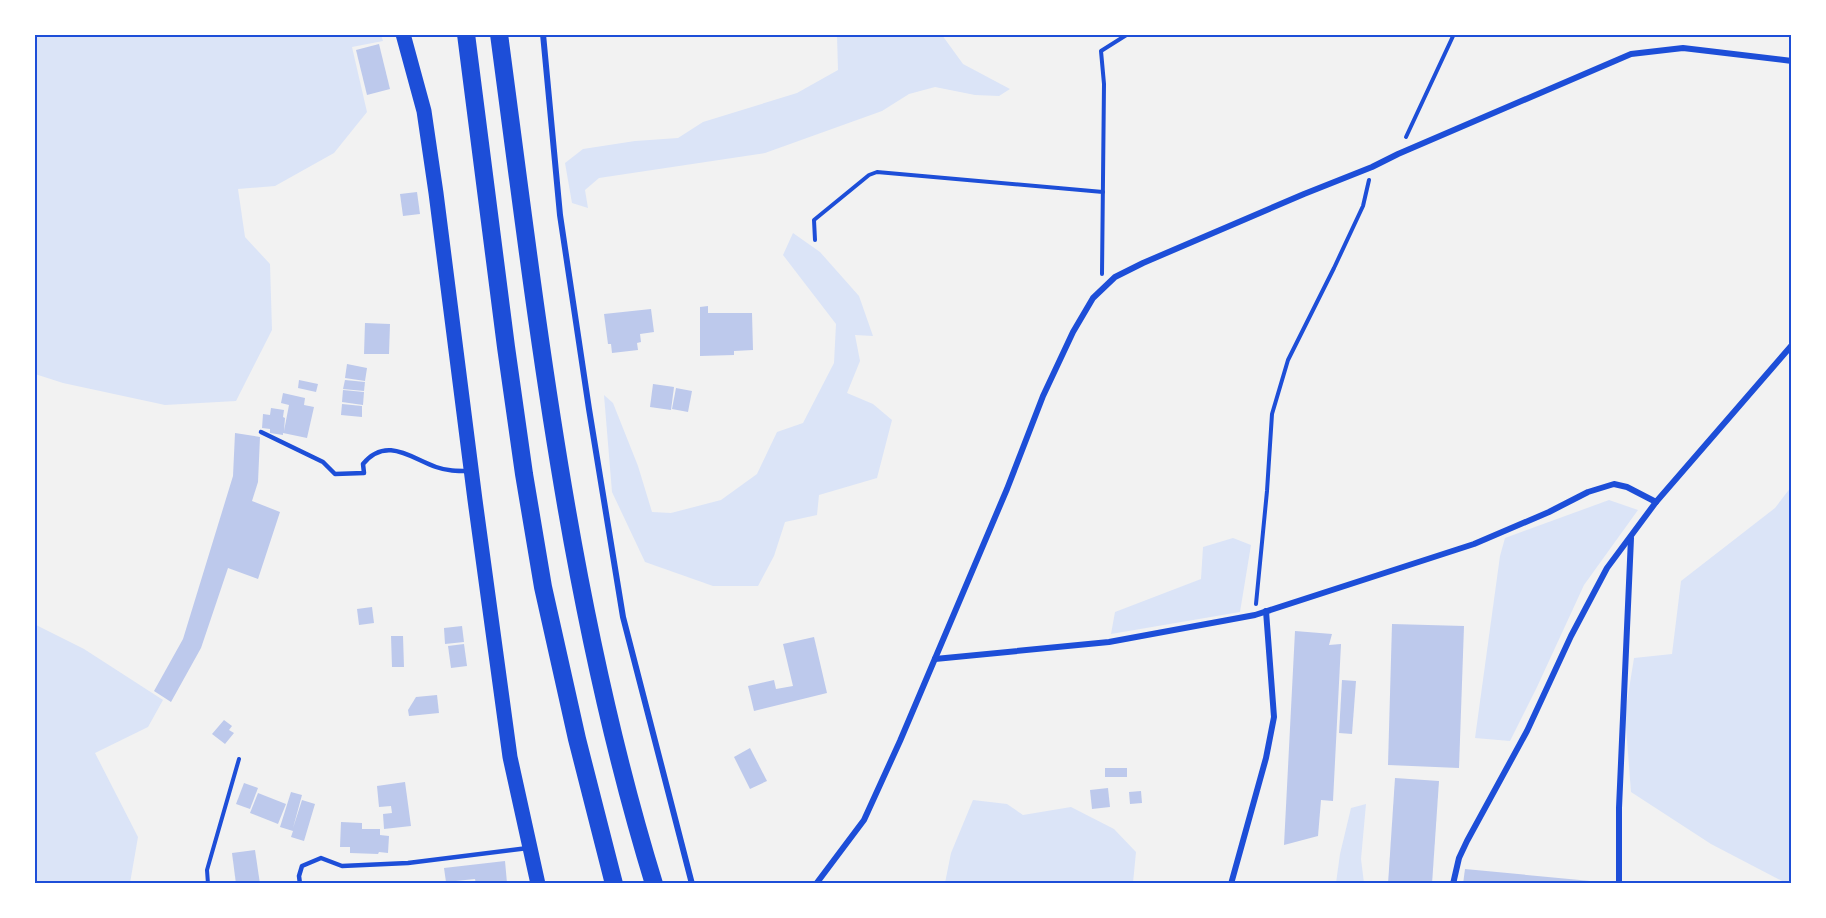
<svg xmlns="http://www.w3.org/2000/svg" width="1826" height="918" font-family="Raleway,sans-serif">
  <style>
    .green { fill: #dbe4f7 }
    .building { fill: #bdc9ec }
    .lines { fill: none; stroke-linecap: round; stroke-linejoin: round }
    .path { stroke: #1d4ed8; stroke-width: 4 }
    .service { stroke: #1d4ed8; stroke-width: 4.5 }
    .minor { stroke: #1d4ed8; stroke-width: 6 }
    .primary { stroke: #1d4ed8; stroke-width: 15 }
    .motorway { stroke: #1d4ed8; stroke-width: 18 }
    .neatline { fill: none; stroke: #1d4ed8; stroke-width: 2 }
  </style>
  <rect width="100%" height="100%" fill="#f2f2f2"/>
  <g class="green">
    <path d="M34,35H381L383,41L352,47L367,112L334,153L275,186L238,189L245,237L270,264L272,330L236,401L165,405L63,383L35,374Z"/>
    <path d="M837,35H942L963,64L1010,89L999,96L975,95L935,87L909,94L882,111L765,153L599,178L585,190L588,208L572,203L565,163L583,149L635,141L678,138L703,122L797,93L838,70Z"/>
    <path d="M793,233L820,252L859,296L873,336L855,335L860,361L847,393L873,404L892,420L877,478L819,495L817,515L785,522L774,556L758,586H713L645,562L612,492L604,395L613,403L638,466L652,512L671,513L721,500L757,474L777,432L803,423L834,363L836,324L783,255Z"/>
    <path d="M1791,487V883H1786L1711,844L1631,792L1625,714L1634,658L1672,654L1681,581L1775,508Z"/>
    <path d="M1609,500L1638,510L1584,585L1537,687L1510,741L1475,738L1500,556L1505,538Z"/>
    <path d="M1233,538L1251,545L1240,612L1111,634L1115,612L1201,579L1203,547Z"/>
    <path d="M34,624L84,649L163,700L148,727L95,753L138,837L130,883H35Z"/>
    <path d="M973,800L1007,804L1023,815L1071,807L1114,829L1136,852L1133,883H945L951,853Z"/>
    <path d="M1366,804L1361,859L1364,883H1336L1340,854L1351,808Z"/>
  </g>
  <g class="building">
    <path d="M379,44L390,89L367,95L356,50Z"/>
    <path d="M417,192L420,214L403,216L400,194Z"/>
    <path d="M708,306V313H752L753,350L734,351V355L700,356V307Z"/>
    <path d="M651,309L654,332L640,334L641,342L637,343L638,350L612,353L611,344H608L604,314Z"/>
    <path d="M365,323L390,324L389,354H364Z"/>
    <path d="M347,364L367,368L365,381L345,378Z"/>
    <path d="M299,380L318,384L316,392L298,388Z"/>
    <path d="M345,380L365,382L364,391L343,389Z"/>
    <path d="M653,384L674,387L671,410L650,407Z"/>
    <path d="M676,388L692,391L688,412L672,409Z"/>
    <path d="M343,390L364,392L363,405L342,402Z"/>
    <path d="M283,393L305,398L304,405L314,407L307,438L283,433V435L270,433V429L262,428L263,414L270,415L271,408L284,410L283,417L285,418L284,431L289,405L281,403Z"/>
    <path d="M342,404L362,406V417L341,415Z"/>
    <path d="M235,433L260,437L258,482L252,501L280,512L258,579L228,568L201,648L171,702L154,691L183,639L233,476Z"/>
    <path d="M372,607L374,623L359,625L357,609Z"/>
    <path d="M1392,624L1464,626L1459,768L1388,765Z"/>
    <path d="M462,626L464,642L445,644L444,628Z"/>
    <path d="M1295,631L1332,634L1329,645L1341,644L1333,801L1321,800L1318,836L1284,845Z"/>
    <path d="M391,636H403L404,667H392Z"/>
    <path d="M814,637L827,693L754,711L748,686L774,680L776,689L793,686L783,644Z"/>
    <path d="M464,644L467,666L451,668L448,646Z"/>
    <path d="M1342,680L1356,681L1352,734L1339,733Z"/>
    <path d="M437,695L439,713L409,716L408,710L416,697Z"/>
    <path d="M224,720L232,726L229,730L234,733L225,744L212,734Z"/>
    <path d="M750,748L767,781L750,789L734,757Z"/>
    <rect x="1105" y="768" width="22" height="9"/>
    <path d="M1395,778L1439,781L1432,884H1388Z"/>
    <path d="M405,782L411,826L384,829L383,814L392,813L391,806L379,807L377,786Z"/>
    <path d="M244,783L258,788L250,809L236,804Z"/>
    <path d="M1108,788L1110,807L1092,809L1090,790Z"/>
    <path d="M1141,791L1142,803L1130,804L1129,792Z"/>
    <path d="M291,792L302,795L293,828L302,800L315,804L304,841L291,837L293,831L280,827Z"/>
    <path d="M258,793L286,804L278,824L250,813Z"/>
    <path d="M341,822L362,823V829H380V835L389,836L388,853L379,852L378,854L350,853V847H340Z"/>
    <path d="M255,850L260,884H236L232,853Z"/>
    <path d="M505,861L507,883L476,884L475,879L446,882L444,868Z"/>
    <path d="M1465,869L1601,882V884H1463Z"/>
  </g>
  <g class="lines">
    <g class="path">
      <path d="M1406,137L1454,34"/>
      <path d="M815,240L814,220L869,175L877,172L1103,192"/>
      <path d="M1102,274L1104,84L1101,51L1128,34"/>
      <path d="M1256,604L1267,491L1272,414L1288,360L1334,268L1363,206L1369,180"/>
      <path d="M208,884L207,870L239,759"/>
    </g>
    <g class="service">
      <path d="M261,432L323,462L335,474L364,473L363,464C386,436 411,458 436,467C447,471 457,471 469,471"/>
      <path d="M300,884L299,876L302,866L321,858L342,866L408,863L528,848"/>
    </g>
    <g class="minor">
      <path d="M543,34L560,215L589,409L623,617L692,884"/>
      <path d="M935,659L1109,642L1255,615L1474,544L1549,512L1588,492L1614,484L1627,487L1656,502"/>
      <path d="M816,884L864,820L900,741L1007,489L1043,396L1073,332L1093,298L1115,277L1143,263L1304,194L1372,167L1398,154L1631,54L1683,48L1792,61"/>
      <path d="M1231,884L1266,758L1274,717L1266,611"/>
      <path d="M1453,884L1459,858L1467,841L1527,731L1571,636L1607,568L1656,502L1792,345"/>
      <path d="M1619,884V808L1631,538"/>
    </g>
    <path class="primary" d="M403,34L424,111L436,193L475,500L510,757L538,884"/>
    <g class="motorway">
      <path d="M466,34L506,347L524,474L543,587L577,739L614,884"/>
      <path d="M499,34C537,319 569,608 654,884"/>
    </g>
  </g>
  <rect width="1826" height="918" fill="none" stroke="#ffffff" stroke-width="72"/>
  <rect x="36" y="36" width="1754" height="846" class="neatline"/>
</svg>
